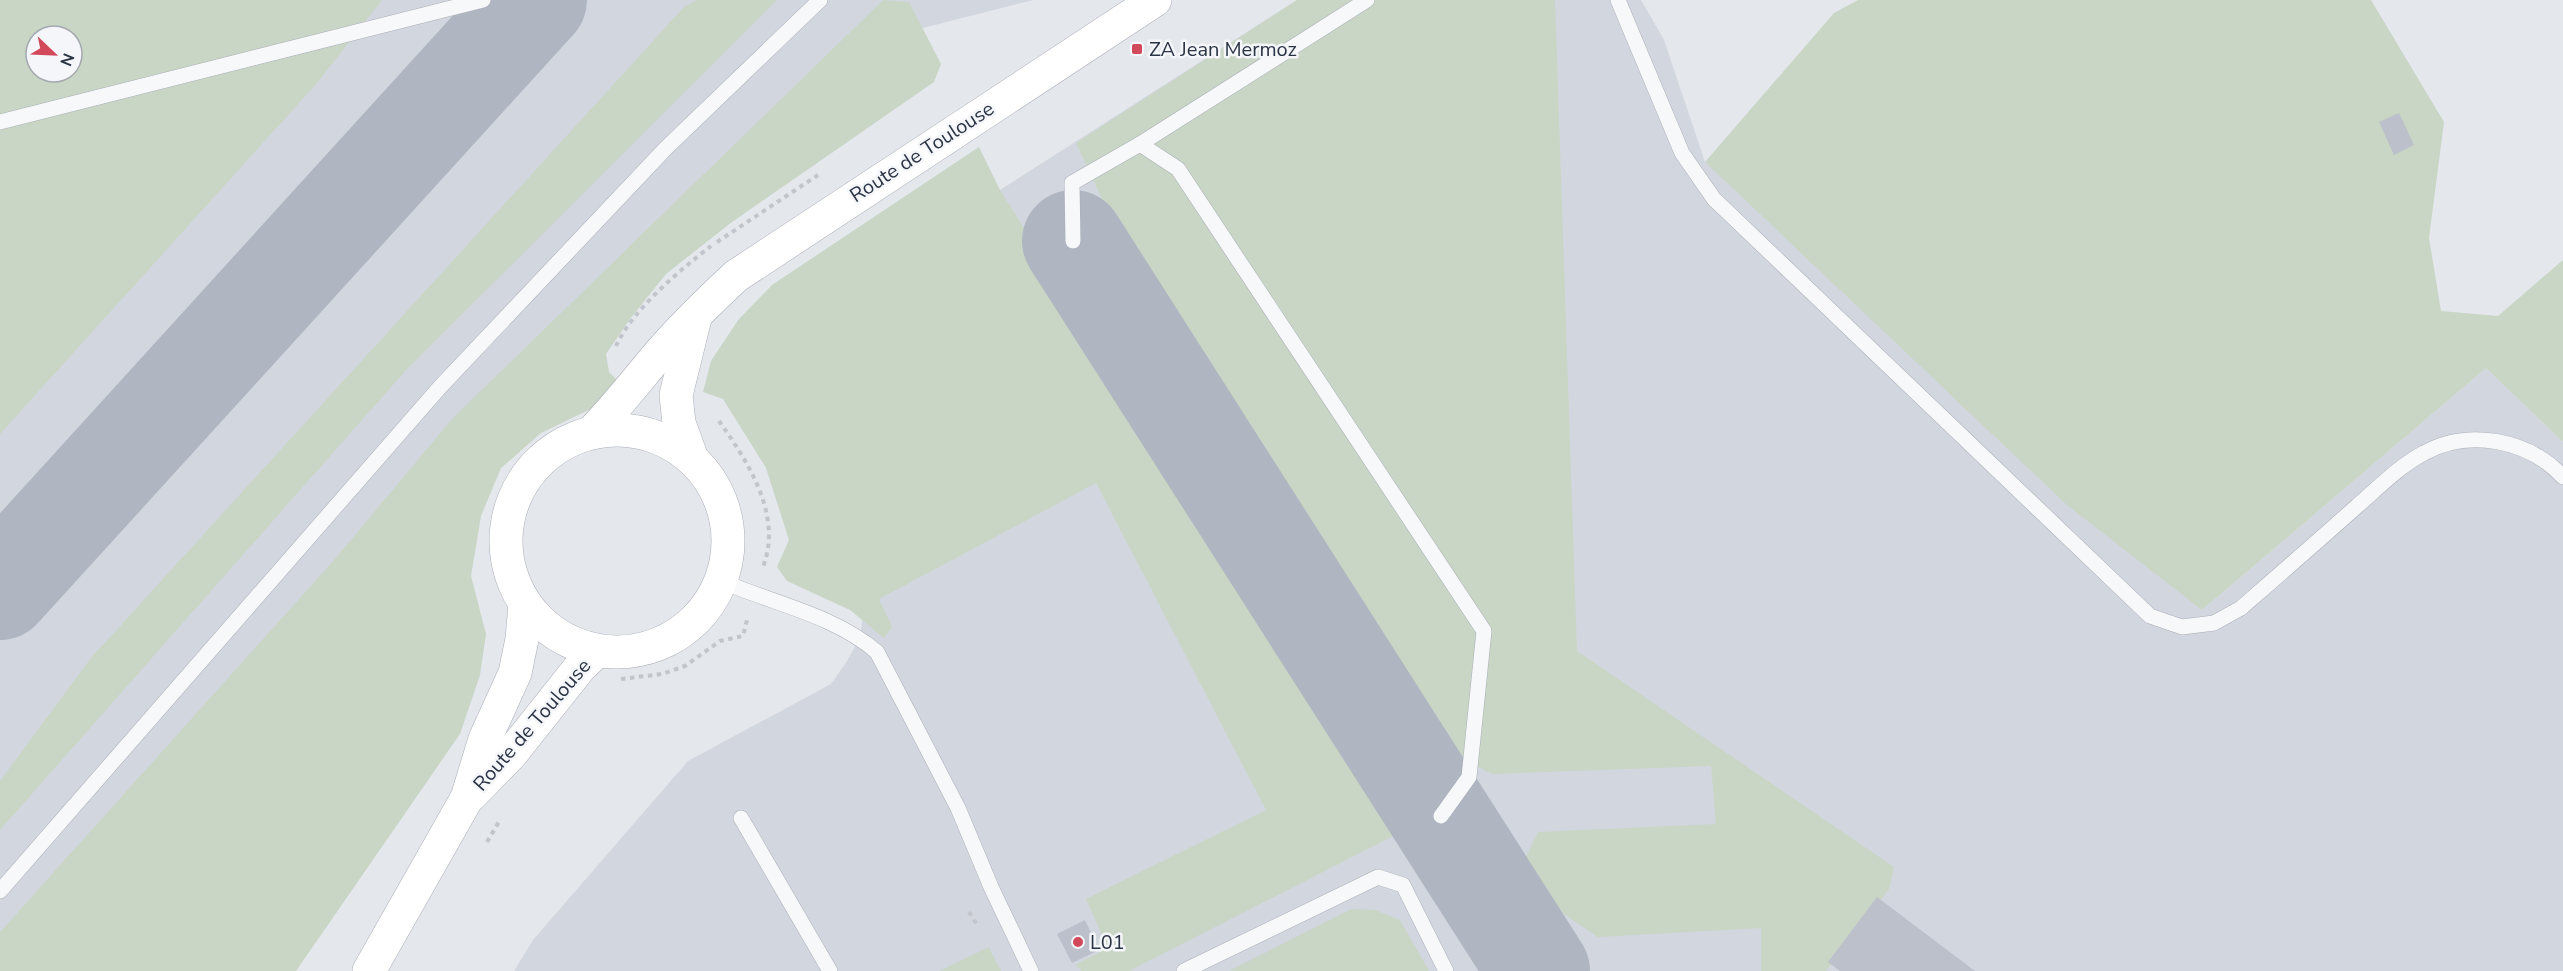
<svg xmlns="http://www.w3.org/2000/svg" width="2563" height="971" font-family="'Nunito Sans',sans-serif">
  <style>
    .built { fill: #d2d6de; fill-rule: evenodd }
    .green { fill: #c9d6c5; fill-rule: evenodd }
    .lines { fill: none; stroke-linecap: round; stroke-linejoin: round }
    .taxiway { stroke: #b0b6c1; stroke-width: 102 }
    .building { fill: #bbc0ca }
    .lane-casing { stroke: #a9aeb7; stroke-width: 16 }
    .secondary-casing { stroke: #a9aeb7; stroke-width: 34 }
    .path { stroke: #c2c5cb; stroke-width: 4; stroke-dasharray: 4.5 4.5; stroke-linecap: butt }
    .lane { stroke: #f7f8fa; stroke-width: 15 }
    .secondary { stroke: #fff; stroke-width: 33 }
    .poi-dot { fill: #d1495b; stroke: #f4f6f9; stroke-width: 2 }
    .labels { text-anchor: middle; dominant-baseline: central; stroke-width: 5; stroke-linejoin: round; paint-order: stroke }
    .poi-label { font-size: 20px; fill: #2b3445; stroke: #f4f6f9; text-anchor: start }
    .street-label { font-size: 20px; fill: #2b3445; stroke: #f4f6f9 }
  </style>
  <rect width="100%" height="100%" fill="#e4e7ec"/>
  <g class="built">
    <path d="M0,0H1033L860,44L0,971ZM36,36H72V72H36Z"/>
    <path d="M1297,0H1641L1664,40L1705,162L2202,610L2486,368L2563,442V971H514L533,940L688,761L831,684L847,661L860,638L868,577L1000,190Z"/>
  </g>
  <g class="green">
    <path d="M0,0H382L317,83L0,434ZM36,36H72V72H36Z"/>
    <path d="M697,0H777L406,370L0,830V781L91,658L684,7Z"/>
    <path d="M883,0L909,2L941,64L934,82L732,222L666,274L630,319L606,354L609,372L622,385L603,403L541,433L501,468L481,516L471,576L486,634L480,675L460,734L296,971H0V932L335,559L452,419Z"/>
    <path d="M1297,0H1555L1577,651L1894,867L1889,889L1826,971H1761V928L1598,937L1555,908L1523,863L1538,832L1716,824L1711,766L1492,774L1454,754L1127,253L1076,143Z"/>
    <path d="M1858,0H2371L2444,122L2429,238L2441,311L2498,316L2563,260V442L2486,368L2202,610L2067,505L1705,162L1834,13Z"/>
    <path d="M979,147L1000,190L1403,831L1129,971H1082L1075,965L1108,948L1086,899L1266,810L1096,483L879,599L892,627L884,638L850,610L787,581L777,567L789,540L766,468L723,399L703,392L711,361L739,319L772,285Z"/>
    <path d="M1351,909L1375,910L1400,920L1429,971H1229Z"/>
    <path d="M989,947L1001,971H939Z"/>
  </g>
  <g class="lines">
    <g class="taxiway">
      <path d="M1073,241L1539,971"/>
      <path d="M0,589L536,0"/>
    </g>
  </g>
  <g class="building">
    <path d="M2399,113L2414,145L2394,155L2379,122Z"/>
    <path d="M1877,897L1975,971H1840L1828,962Z"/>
    <path d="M1085,920L1099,950L1072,963L1057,934Z"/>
  </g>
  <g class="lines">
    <defs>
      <g id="lane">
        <path d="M1618,0L1682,153L1714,199L2150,616L2182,627L2214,623L2241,608C2280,574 2318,541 2356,507C2377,489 2399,466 2424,453C2469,428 2529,440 2563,477"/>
        <path d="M0,122L483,0"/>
        <path d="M1140,144L1367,0"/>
        <path d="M1073,241L1072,183L1140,144L1178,169L1484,631L1469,777L1441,816"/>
        <path d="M721,581C772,603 834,615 877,652L958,808L991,887L1031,971"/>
        <path d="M741,818L830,971"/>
        <path d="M0,891L440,387L666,148L820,0"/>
        <path d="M1184,971L1378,877L1403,885L1446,971"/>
      </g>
      <g id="secondary">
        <circle cx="617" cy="541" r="111"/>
        <path d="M593,431C615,408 634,384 654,360C679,330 707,303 736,276L1155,0"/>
        <path d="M691,456L679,423L676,395L695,318"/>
        <path d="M471,795L511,754L581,666L597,651"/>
        <path d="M369,971L467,798L485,739L515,673L522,639L525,604"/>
      </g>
    </defs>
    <use href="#lane" class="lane-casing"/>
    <use href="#secondary" class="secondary-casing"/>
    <g class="path">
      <path d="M717,242L818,175"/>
      <path d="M616,346C633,309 679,271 711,246"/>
      <path d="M719,421C748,462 783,515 763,567"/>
      <path d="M621,679L662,674L685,666L720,641L743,636L747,620"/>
      <path d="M487,842L500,820"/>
      <path d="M969,912L978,926"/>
    </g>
    <use href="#lane" class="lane"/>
    <use href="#secondary" class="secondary"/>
  </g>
  <g class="poi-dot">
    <rect x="1131" y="43" width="12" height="12" rx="3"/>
    <circle cx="1078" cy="942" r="6"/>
  </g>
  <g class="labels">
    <g class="poi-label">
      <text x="1149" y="49">ZA Jean Mermoz</text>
      <text x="1090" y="942">L01</text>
    </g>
    <g class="street-label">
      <text transform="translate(922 152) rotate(-33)">Route de Toulouse</text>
      <text transform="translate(532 725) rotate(-49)">Route de Toulouse</text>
    </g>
  </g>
  <g transform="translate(54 54) rotate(113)"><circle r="28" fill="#f4f6f9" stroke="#a4a8b1" stroke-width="1.5"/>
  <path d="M0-4.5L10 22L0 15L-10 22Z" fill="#d1495b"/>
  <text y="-9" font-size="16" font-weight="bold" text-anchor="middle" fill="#2b3445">N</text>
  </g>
</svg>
